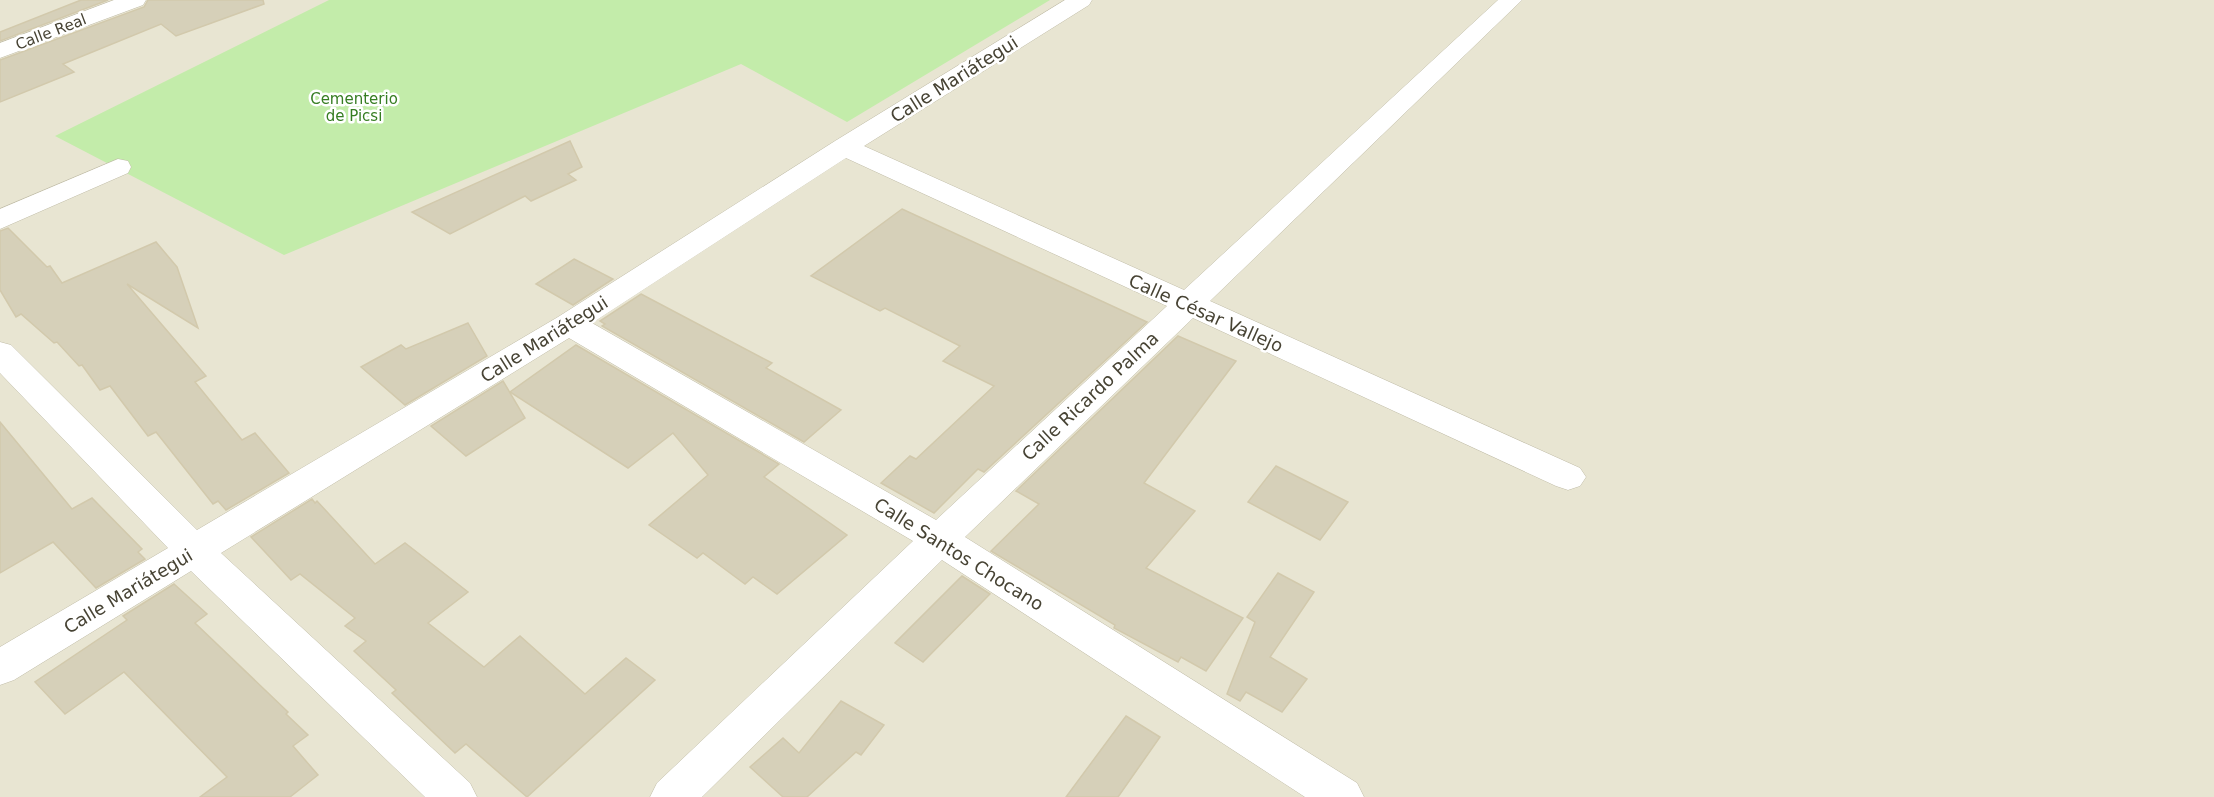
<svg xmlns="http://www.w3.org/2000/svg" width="2214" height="797" font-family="'DejaVu Sans',sans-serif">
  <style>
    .residential { fill: #e8e5d2 }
    .green { fill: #c3ecaa }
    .building { fill: #d6d0b9; stroke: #d2c9ac; stroke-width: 1.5 }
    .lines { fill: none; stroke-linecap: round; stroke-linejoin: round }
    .minor-casing { stroke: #c0bca7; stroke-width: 1 }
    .minor { fill: #fff; fill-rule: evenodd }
    .labels { text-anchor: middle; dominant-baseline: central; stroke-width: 5; stroke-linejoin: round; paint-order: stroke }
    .far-street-label { font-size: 15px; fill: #474334; stroke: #fff }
    .far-park-label { font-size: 15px; fill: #367d22; stroke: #fff }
    .street-label { font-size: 18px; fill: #474334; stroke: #fff }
  </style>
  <rect width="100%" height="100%" fill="#f4f2e5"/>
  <rect class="residential" x="0" y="0" width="2214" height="797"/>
  <path class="green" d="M329,0H1050L847,122L741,64L284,255L55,136Z"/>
  <g class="building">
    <path d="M81,0H108L0,41V32Z"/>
    <path d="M148,0H263L264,4L176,36L161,24L63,64L74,72L0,102V60L144,7Z"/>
    <path d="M570,141L582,167L568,174L576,180L531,201L525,196L450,234L412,212Z"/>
    <path d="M902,209L1147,322L984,472L978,469L934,513L881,483L910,456L916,459L994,386L943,361L960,346L885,308L880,311L811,276Z"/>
    <path d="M8,228L47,267L50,266L62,283L156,242L177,267L198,328L127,284L206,376L195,382L242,440L255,433L289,473L226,510L218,501L213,504L156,432L148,436L110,386L100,390L82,365L79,366L57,342L54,343L21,314L16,317L0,290V231Z"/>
    <path d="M574,259L613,279L573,305L536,284Z"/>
    <path d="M641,294L772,363L766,368L841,410L804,442L602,326L605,324L600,321Z"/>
    <path d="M468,323L487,356L405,405L361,367L401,345L406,349Z"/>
    <path d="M1178,336L1236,361L1144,483L1195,511L1146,568L1243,618L1206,671L1181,657L1178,662L1114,628L1115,625L991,551L1039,504L1016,491Z"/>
    <path d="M576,345L779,464L764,477L847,535L777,594L753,577L745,584L703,553L697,558L649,525L708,475L673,433L628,468L510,392Z"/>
    <path d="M503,381L525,418L466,456L431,426Z"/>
    <path d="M0,422L72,509L92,498L142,549L138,552L145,559L96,588L53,542L0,573Z"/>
    <path d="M1276,466L1348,502L1320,540L1248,502Z"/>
    <path d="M312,499L315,503L317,501L375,564L405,543L468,592L428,623L484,667L520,636L585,694L626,658L655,680L527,797L466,744L455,753L392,693L396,690L354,651L366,641L345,626L355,618L300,574L291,580L251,537Z"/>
    <path d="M1278,573L1314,592L1270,657L1307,679L1282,712L1246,692L1240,701L1227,694L1255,622L1247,617Z"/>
    <path d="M962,576L990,594L923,662L895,643Z"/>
    <path d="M174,584L207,614L195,623L288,712L286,714L308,735L293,746L318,775L290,797H200L227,777L124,672L65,714L35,682L127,620L123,616Z"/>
    <path d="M841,701L884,725L861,755L856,752L807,797H783L750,767L783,738L799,753Z"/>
    <path d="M1126,716L1160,737L1118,797H1066Z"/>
  </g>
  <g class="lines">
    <defs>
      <g id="minor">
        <path d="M114,0H146L143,5L0,58V43Z"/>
        <path d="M1065,0H1092L1089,5L864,146L1184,290L1498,0H1522L1210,301L1580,468L1586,477L1580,486L1568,490L1556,486L1193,318L965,537L1357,783L1364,797H1305L942,560L702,797H650L657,783L913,541L569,338L221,553L470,783L477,797H425L191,571L14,680L0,685V647L168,548L0,373V342L11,345L197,530L558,317L835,141ZM846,158L1167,306L936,520L592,323Z"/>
        <path d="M118,159L128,161L131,167L128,173L0,229V209Z"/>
      </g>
    </defs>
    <use href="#minor" class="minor-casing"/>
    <use href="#minor" class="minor"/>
  </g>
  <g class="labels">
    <g class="far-street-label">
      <text transform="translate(51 32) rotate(-21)">Calle Real</text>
    </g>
    <g class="far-park-label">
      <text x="354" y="99">Cementerio<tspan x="354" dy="17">de Picsi</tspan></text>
    </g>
    <g class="street-label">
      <text transform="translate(954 79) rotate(-32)">Calle Mariátegui</text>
      <text transform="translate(1206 313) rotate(24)">Calle César Vallejo</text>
      <text transform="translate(544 339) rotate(-32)">Calle Mariátegui</text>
      <text transform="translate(1090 396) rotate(-43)">Calle Ricardo Palma</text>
      <text transform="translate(959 554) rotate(32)">Calle Santos Chocano</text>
      <text transform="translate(128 591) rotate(-31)">Calle Mariátegui</text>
    </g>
  </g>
</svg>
